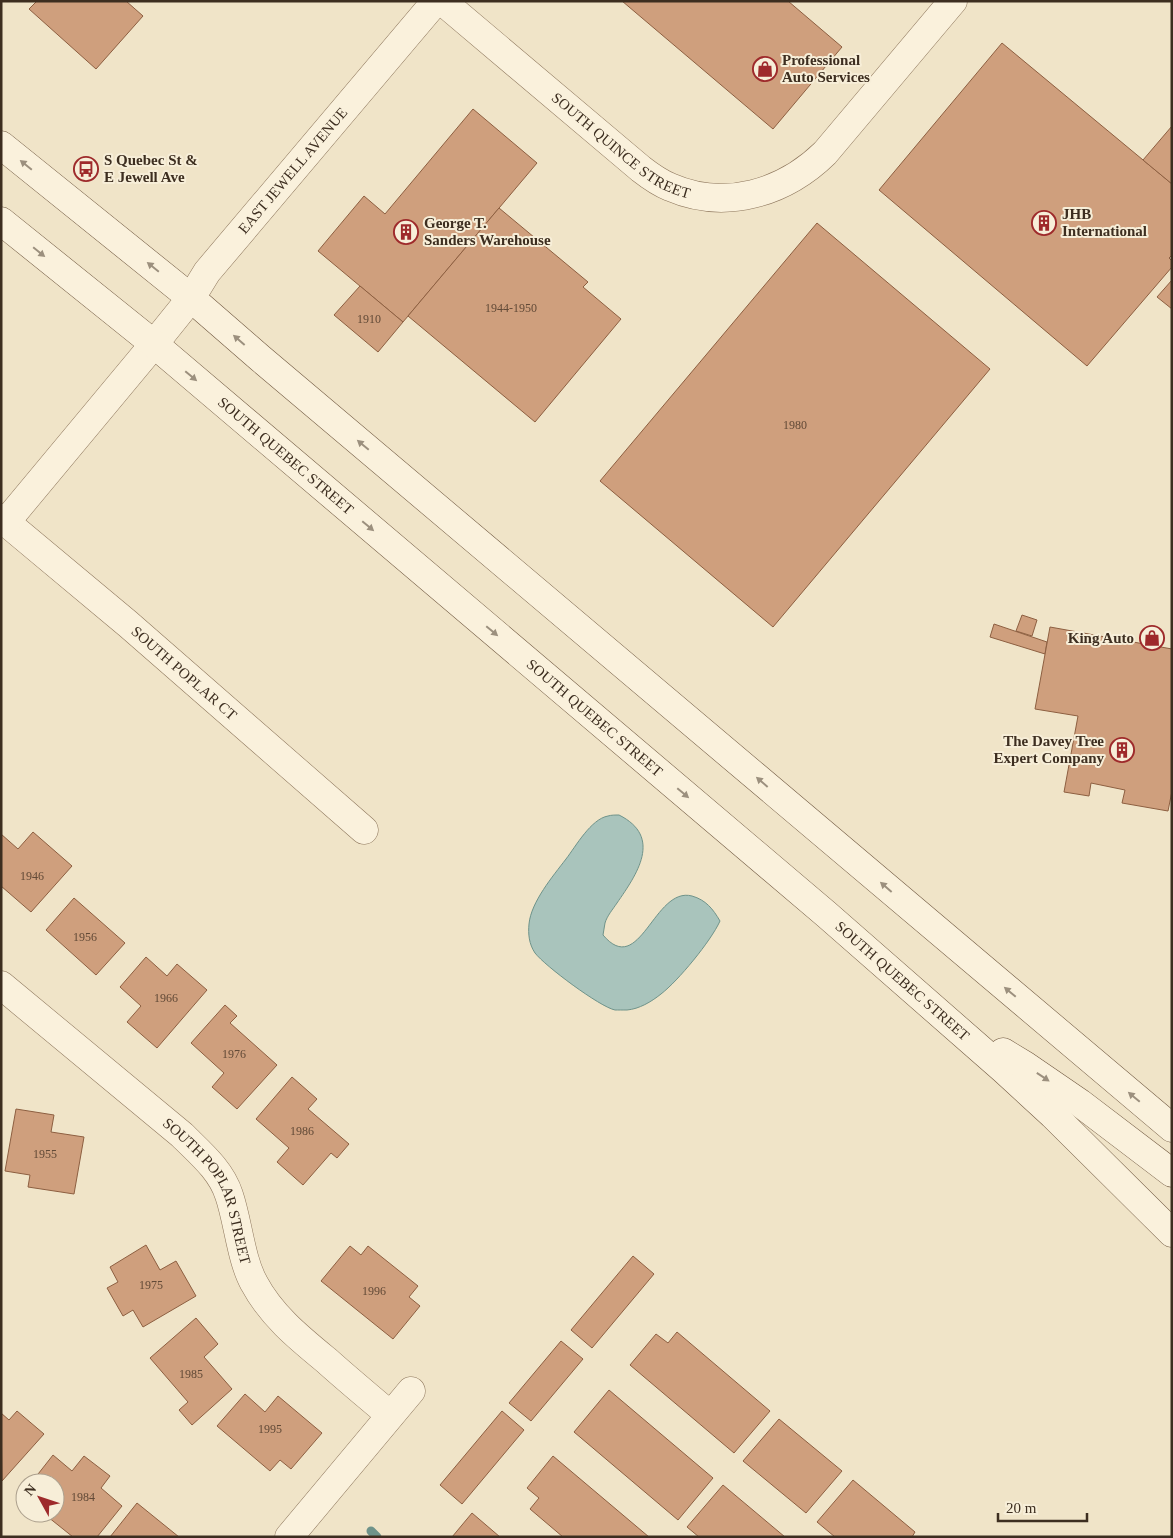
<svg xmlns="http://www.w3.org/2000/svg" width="1173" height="1538" font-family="'Times New Roman',serif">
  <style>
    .water { fill: #a9c4bc; stroke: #6f938a }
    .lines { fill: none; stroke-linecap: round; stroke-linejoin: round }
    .stream { stroke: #6f938a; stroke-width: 9 }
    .building { fill: #cf9f7d; stroke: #8d5f41 }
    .street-casing { stroke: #8d765c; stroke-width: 29 }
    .secondary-casing { stroke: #6f573f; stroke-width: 29 }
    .street { stroke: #faf1dc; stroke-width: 28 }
    .secondary { stroke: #faf1dc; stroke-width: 28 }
    .oneway { fill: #9c907e }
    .labels { text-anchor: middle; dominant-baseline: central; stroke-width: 4; stroke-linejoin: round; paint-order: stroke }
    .number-label { font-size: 12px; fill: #624a37 }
    .poi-label { font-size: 15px; font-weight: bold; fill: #3d2e20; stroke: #f7eed8; text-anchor: start }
    .street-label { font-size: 15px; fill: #3d2e20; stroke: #f7eed8 }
  </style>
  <rect width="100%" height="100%" fill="#f0e4c8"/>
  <path class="water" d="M619,815C663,837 637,874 617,903C613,909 607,916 605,923C604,927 604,931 603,935C640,979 654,886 692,896C706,900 713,909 720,921C711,941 678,981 661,994C651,1002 639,1009 627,1010C623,1010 618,1010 615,1010C600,1007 545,966 535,953C529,944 528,934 529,924C531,902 553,876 566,859C576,846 591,819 608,816C611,815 615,815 619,815Z"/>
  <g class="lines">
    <path class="stream" d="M371,1531L377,1537"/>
  </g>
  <g class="building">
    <path d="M37,1H126L143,16L96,69L29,9Z"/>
    <path d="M622,1H788L842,47L773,129Z"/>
    <path d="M1002,43L1172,184V255L1169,258L1172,261V267L1087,366L879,190Z"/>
    <path d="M473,109L537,163L403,322L318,251L364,196L385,214Z"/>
    <path d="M1172,126V184L1143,160Z"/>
    <path d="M499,208L588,282L583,287L621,319L535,422L408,316Z"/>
    <path d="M817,223L990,369L773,627L600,481Z"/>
    <path d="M1172,280V309L1157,297Z"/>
    <path d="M360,286L403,322L378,352L334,315Z"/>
    <path d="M1022,615L1037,620L1032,636L1016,631Z"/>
    <path d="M994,624L1047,642L1045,654L990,637Z"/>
    <path d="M1050,627L1172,649V791L1168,811L1122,803L1125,790L1091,783L1089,796L1064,792L1078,716L1035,709Z"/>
    <path d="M33,832L72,866L31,912L1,886V834L18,849Z"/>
    <path d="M74,898L125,943L96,975L46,930Z"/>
    <path d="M146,957L167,976L177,964L207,990L157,1048L127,1022L141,1006L120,987Z"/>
    <path d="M225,1005L237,1016L230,1023L277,1065L237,1109L212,1087L224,1073L191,1043Z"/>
    <path d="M292,1077L317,1099L308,1109L349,1144L337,1158L331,1153L303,1185L277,1162L289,1148L256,1119Z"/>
    <path d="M16,1109L54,1115L51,1132L84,1137L74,1194L28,1187L30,1175L5,1171Z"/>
    <path d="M146,1245L160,1270L176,1261L196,1296L143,1327L133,1310L123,1316L107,1288L118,1282L110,1267Z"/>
    <path d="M350,1246L361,1255L368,1246L418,1286L409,1297L420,1306L393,1339L321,1281Z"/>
    <path d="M633,1256L654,1274L592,1348L571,1330Z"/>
    <path d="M196,1318L218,1344L204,1357L232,1389L192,1425L179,1410L188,1402L150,1358Z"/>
    <path d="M677,1332L770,1411L734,1453L630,1365L656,1334L668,1343Z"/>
    <path d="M561,1341L583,1359L531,1421L509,1403Z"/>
    <path d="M609,1390L713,1478L678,1520L574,1432Z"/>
    <path d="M245,1394L265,1412L278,1396L322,1433L291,1469L280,1460L270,1471L217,1426Z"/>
    <path d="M17,1411L44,1434L2,1481L1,1413L9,1420Z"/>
    <path d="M502,1411L524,1430L462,1504L440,1485Z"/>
    <path d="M779,1419L842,1471L806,1513L743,1461Z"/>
    <path d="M53,1455L72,1471L84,1456L110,1476L101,1488L122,1506L97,1537H73L43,1513H55V1483H31Z"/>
    <path d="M553,1456L649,1537H563L530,1509L539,1498L527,1488Z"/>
    <path d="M853,1480L915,1532L912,1537H835L817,1522Z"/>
    <path d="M723,1485L785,1537H699L687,1527Z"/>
    <path d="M137,1503L179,1537H110Z"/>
    <path d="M472,1513L500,1537H452Z"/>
  </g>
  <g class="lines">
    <defs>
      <g id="street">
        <path id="s1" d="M442,1L641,169C650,176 660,183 670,187C725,211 784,193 825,153L953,1"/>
        <path id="s2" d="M1,518L128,624L364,830"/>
        <path id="s3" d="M6,522L154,344L191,298L207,272L436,1"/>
        <path id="s4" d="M1,985L182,1135C200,1153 221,1170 229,1195C238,1221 241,1260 254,1283C271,1315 298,1337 326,1360C347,1379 369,1397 390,1415"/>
        <path d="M289,1537L411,1391"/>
      </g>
      <g id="secondary">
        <path d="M1,145L191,298L260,358L1172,1128"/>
        <path id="s5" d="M1,221L154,344L826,914L1003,1069L1053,1115L1172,1233"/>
        <path d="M1003,1052L1026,1066L1080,1103L1172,1173"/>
      </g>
    </defs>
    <use href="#street" class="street-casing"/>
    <use href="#secondary" class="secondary-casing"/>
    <use href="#street" class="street"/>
    <use href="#secondary" class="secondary"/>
  </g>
  <defs><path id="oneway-solid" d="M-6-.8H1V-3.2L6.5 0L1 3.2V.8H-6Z" transform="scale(1.25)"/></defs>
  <g class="oneway">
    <use href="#oneway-solid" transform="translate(26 165) rotate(-141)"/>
    <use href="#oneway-solid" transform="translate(39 252) rotate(39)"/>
    <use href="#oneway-solid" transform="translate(153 267) rotate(-141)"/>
    <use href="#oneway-solid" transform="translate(239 340) rotate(-139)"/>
    <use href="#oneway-solid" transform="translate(191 376) rotate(40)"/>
    <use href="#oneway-solid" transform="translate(363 445) rotate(-140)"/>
    <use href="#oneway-solid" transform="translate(368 526) rotate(40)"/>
    <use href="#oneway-solid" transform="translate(492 631) rotate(40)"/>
    <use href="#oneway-solid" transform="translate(762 782) rotate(-139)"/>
    <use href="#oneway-solid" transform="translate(683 793) rotate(40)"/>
    <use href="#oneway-solid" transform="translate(886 887) rotate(-139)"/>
    <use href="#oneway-solid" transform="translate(1010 992) rotate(-140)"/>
    <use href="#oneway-solid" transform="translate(1043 1077) rotate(34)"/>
    <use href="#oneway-solid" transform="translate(1134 1097) rotate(-140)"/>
  </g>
  <defs>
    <symbol id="shop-ring" viewBox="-11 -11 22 22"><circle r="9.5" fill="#f7eed8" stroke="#9e2a2b" stroke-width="1.5"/><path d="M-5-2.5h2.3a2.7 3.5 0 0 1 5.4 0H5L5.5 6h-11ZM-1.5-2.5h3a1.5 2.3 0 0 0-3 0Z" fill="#9e2a2b"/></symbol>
    <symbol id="bus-ring" viewBox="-11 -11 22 22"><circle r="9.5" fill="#f7eed8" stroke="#9e2a2b" stroke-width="1.5"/><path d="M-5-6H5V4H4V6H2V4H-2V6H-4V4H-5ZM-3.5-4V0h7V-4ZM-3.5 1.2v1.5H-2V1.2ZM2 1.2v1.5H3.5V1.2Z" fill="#9e2a2b"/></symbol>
    <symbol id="building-ring" viewBox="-11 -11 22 22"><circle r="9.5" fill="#f7eed8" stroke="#9e2a2b" stroke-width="1.5"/><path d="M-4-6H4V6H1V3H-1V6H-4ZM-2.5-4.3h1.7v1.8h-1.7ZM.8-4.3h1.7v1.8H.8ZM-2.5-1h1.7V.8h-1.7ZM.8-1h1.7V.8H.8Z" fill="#9e2a2b"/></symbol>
  </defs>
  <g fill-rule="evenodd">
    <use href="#shop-ring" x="751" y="55" width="28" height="28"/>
    <use href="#bus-ring" x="72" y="155" width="28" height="28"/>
    <use href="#building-ring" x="1030" y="209" width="28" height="28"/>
    <use href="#building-ring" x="392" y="218" width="28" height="28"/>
    <use href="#shop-ring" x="1138" y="624" width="28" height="28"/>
    <use href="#building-ring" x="1108" y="736" width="28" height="28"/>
  </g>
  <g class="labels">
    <g class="number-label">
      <text x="511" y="308">1944-1950</text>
      <text x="369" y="319">1910</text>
      <text x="795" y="425">1980</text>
      <text x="32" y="876">1946</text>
      <text x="85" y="937">1956</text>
      <text x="166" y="998">1966</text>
      <text x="234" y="1054">1976</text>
      <text x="302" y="1131">1986</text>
      <text x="45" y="1154">1955</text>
      <text x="151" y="1285">1975</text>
      <text x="374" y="1291">1996</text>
      <text x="191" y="1374">1985</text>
      <text x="270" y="1429">1995</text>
      <text x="83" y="1497">1984</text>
    </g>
    <g class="poi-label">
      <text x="782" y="60">Professional<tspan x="782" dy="17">Auto Services</tspan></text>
      <text x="104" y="160">S Quebec St &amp;<tspan x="104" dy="17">E Jewell Ave</tspan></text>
      <text x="1062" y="214">JHB<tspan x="1062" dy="17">International</tspan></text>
      <text x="424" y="223">George T.<tspan x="424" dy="17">Sanders Warehouse</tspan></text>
      <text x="1134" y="638" text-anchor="end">King Auto</text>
      <text x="1104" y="741" text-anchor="end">The Davey Tree<tspan x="1104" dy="17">Expert Company</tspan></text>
    </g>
    <g class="street-label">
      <text stroke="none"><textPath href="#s1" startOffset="231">SOUTH QUINCE STREET</textPath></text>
      <text stroke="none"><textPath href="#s3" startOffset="454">EAST JEWELL AVENUE</textPath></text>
      <text stroke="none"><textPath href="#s5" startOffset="369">SOUTH QUEBEC STREET</textPath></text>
      <text stroke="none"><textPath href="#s2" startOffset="240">SOUTH POPLAR CT</textPath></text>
      <text stroke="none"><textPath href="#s5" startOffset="774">SOUTH QUEBEC STREET</textPath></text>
      <text stroke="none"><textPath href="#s5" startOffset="1179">SOUTH QUEBEC STREET</textPath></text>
      <text stroke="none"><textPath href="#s4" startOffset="298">SOUTH POPLAR STREET</textPath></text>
    </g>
  </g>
  <rect width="1173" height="1538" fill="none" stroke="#3d2e20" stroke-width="5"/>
  <g transform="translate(40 1498) rotate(310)"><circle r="24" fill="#f7eed8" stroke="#ada18e"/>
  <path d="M0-4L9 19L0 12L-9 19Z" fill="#9e2a2b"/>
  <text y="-8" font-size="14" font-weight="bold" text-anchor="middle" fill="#3d2e20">N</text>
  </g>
  <path d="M998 1513v8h89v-8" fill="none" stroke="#3d2e20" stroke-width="2.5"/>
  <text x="1006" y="1513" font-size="15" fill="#3d2e20" stroke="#f7eed8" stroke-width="4" paint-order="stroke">20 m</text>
</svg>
